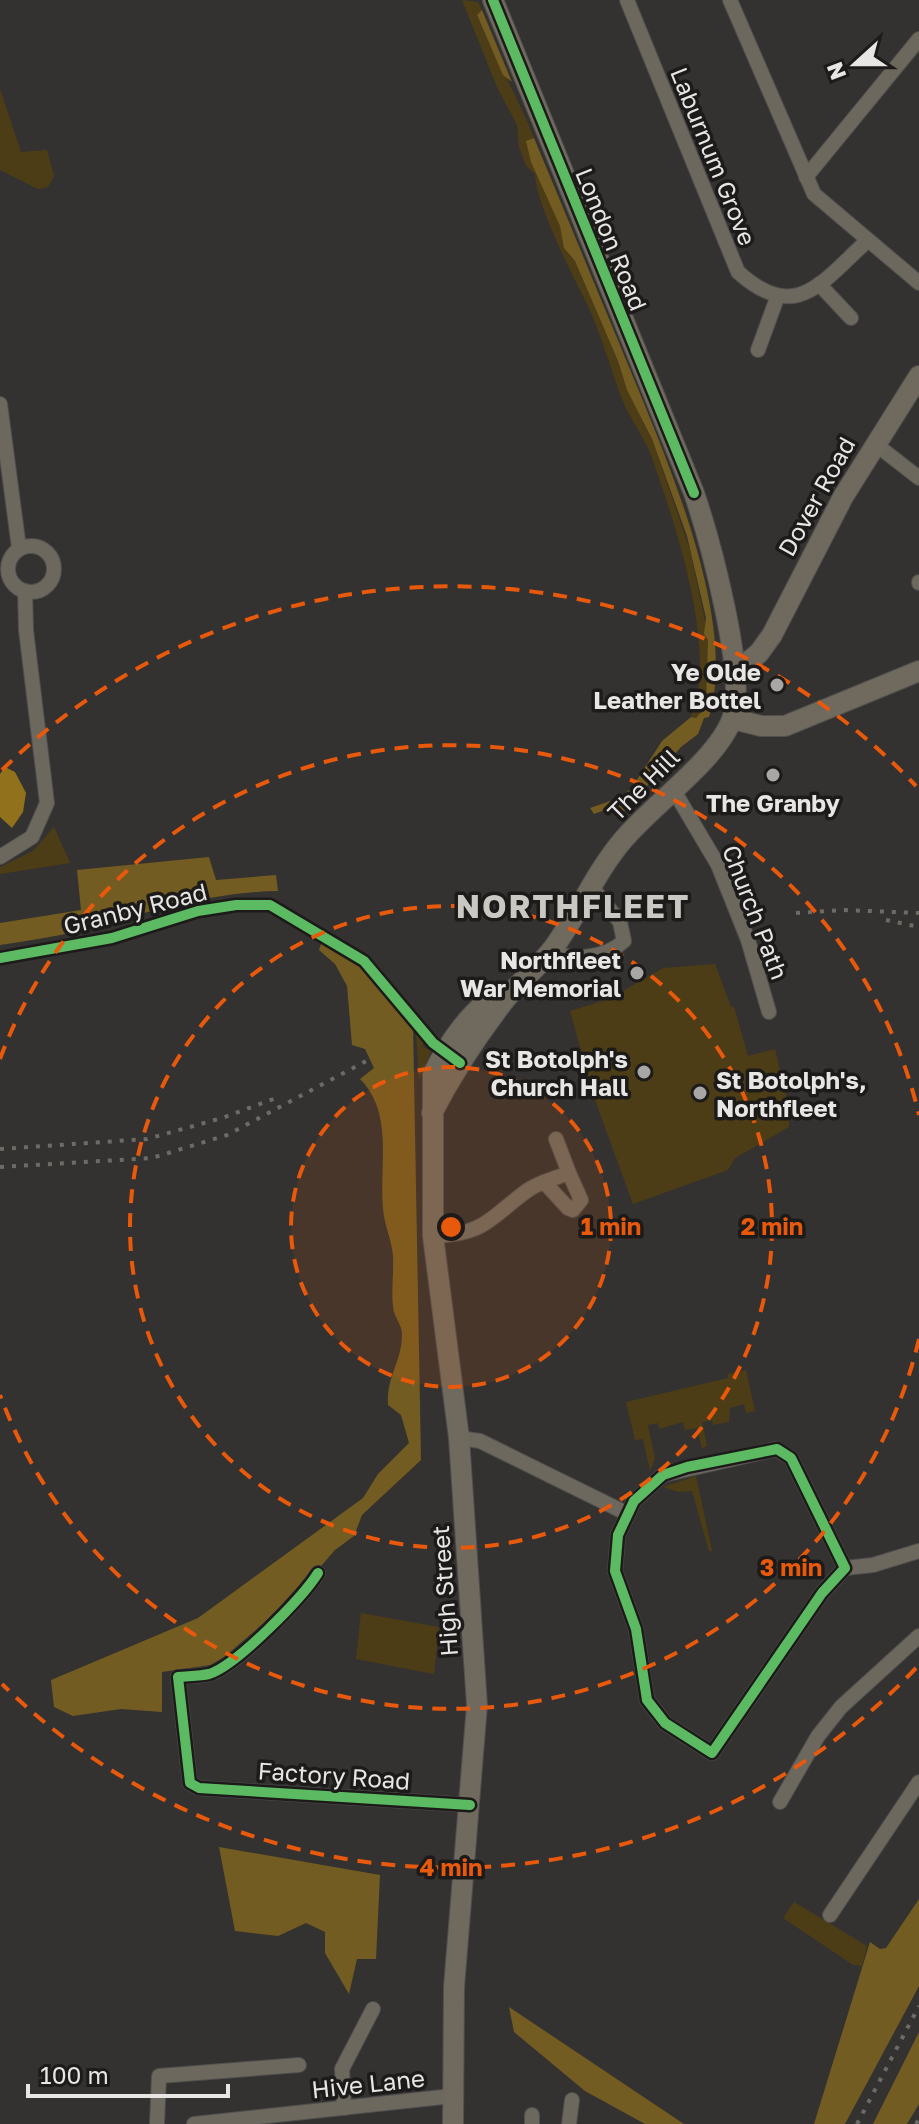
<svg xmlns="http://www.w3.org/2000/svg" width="919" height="2124" font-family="'Golos Text',sans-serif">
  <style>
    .green { fill: #4d3d16 }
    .forest { fill: #735c21 }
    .water { fill: #91711b }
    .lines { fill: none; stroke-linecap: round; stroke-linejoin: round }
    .street-casing { stroke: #504f4e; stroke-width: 16 }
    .secondary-casing { stroke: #504f4e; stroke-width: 22 }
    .street { stroke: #6c685e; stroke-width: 14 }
    .secondary { stroke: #6f695e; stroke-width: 20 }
    .rail { stroke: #6e6b66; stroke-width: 4; stroke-dasharray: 4 8; stroke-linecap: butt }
    .cycleway-casing { stroke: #1c1b19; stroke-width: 15 }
    .cycleway { stroke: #5cba63; stroke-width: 10 }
    .ring { fill: none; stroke: #e8590c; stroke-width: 4; stroke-dasharray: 14 10 }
    .poi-dot { fill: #a9a7a5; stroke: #1c1b19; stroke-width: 3 }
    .labels { text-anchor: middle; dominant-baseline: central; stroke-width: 7; stroke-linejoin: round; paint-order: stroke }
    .street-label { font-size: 24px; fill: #e8e6e4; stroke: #1c1b19 }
    .poi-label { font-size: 24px; font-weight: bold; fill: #e8e6e4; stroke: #1c1b19; text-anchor: end }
    .district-label { font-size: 32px; font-weight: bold; letter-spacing: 2px; fill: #cac8c2; stroke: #1c1b19 }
    .centre { fill: #e8590c; stroke: #1c1b19; stroke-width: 4 }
    .ring-label { font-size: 24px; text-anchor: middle; font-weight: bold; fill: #e8590c; stroke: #1c1b19; stroke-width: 7; stroke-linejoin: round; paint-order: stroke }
  </style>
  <rect width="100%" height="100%" fill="#343230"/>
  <g class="green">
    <path d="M462,0L478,2L482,10L477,16C494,58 517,95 534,138L527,141C532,170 547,193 558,220C565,235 562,249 575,261L618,361L627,390L652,439L690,550L709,640L706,706L696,718L691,717C719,654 675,522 652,458C645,437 630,420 622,399C610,367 601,333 586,302C572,274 536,204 535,174L526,166L519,147L517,125L497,87Z"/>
    <path d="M0,89L21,152L47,150L54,176L48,187L38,189L0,170Z"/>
    <path d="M54,827L70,863L0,874V867L33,851Z"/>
    <path d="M715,964L731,1007H734L748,1056L775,1049L790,1110L789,1127L735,1158L728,1170L633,1204L595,1100L570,1011L609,999L663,968Z"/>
    <path d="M419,1030L425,1040L422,1046L431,1051L419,1080L416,1031Z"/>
    <path d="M746,1370L755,1411L746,1413L744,1404L730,1408L729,1422L713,1425L712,1420L702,1422L707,1446L702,1448L697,1428L685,1430L683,1422L659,1429L658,1423L648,1425L655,1459L650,1471L643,1439L635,1440L626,1402L728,1378V1374Z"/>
    <path d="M696,1476L712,1551H709L692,1491L679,1492L663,1487Z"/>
    <path d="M361,1613L439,1627L434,1674L356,1659Z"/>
    <path d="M794,1902L867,1946L862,1966L853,1965L783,1918Z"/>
  </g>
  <g class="forest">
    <path d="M482,10L512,82L503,75L477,15Z"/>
    <path d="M534,138C563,207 591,276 620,345C659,442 740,615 709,717L704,718L698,734L681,747L625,811L605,810L594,814L590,808L616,799L631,789L662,741L691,717L696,718L706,706L708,640L704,634L706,618L687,536L652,439L627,390L618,361L575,261L564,248L560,226L531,162L526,141Z"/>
    <path d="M209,857L216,880L276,875L278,891C209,892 145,913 79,931C53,937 26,941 0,945V923L81,910L77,870Z"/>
    <path d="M323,938L366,968L413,1024L421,1460L362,1515L354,1536L335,1550L293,1598L224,1657L210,1665L162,1672V1712L121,1709L73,1716L54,1707L51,1680L198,1618L363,1498L378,1474L409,1443L401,1415L388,1405C386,1377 402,1362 402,1334C402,1324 393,1316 393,1306C391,1290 394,1273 393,1256C392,1240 384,1225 383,1208C379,1165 394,1113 360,1079L374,1068L365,1049L352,1045L347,986L335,964L319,950Z"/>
    <path d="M219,1847L380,1875L376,1959H357L349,1994L325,1953V1932L306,1923L278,1936L235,1931Z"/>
    <path d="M919,1899V1986L845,2124H814L870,1942L880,1949L886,1948Z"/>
    <path d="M509,2007L684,2124H645L585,2091L514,2032Z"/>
    <path d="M919,2032V2104L907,2124H873Z"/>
  </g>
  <path class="water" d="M5,767L15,772L26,793L23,812L12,828L0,817V774Z"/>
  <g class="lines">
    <defs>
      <g id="street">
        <path d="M627,0L738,272C796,324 821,283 867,241"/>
        <path d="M730,0L814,194L919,283"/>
        <path d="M806,177L919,39"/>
        <path d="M819,284L851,318"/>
        <path d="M758,350L777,298"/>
        <path d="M0,404L19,548"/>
        <path d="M874,443L919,478"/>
        <circle cx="31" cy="569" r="23"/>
        <path d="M919,583V582"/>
        <path d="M673,789L718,865L748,940L769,1012"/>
        <path d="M0,857L32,837L47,803L26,630L25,591"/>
        <path d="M552,950C570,963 607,957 624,941L620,922L591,886"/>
        <path d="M544,1182L568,1208L573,1210L581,1200L569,1173"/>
        <path d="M433,1236C487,1234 489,1218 528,1190C540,1182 556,1178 569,1173L556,1139"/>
        <path d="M459,1438L480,1441L626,1513"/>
        <path d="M776,1449L791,1458L845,1568L822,1593L712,1753L665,1723L647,1700L636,1629L615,1571L618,1535L634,1501L663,1475Z"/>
        <path d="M845,1568L873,1565L919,1551"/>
        <path d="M318,1573C303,1597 236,1666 209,1674C200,1676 188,1676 178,1677L190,1783L199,1788L470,1805"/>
        <path d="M780,1802L818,1736L841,1707L919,1636"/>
        <path d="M830,1915L919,1782"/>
        <path d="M344,2108L342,2069L373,2009"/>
        <path d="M157,2124L159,2076L299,2065"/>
        <path d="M194,2124L452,2096"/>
        <path d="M532,2124V2115"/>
        <path d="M569,2124L572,2100"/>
      </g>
      <g id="secondary">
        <path d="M736,672L759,653L772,635L843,497L919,376"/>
        <path d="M733,719L761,726H785L919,671"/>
        <path d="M432,1113C452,1074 477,1036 504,1001C519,982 539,967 554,947C579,913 595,873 623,840C652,805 717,760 732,719C748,678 709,537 694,493L493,0"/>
        <path d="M453,2124L454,1987L477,1705L459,1438L433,1236V1074C447,1045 473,1005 504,992"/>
      </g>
    </defs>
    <use href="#street" class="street-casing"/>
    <use href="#secondary" class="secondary-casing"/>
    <use href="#street" class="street"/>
    <use href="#secondary" class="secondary"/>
    <g class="rail">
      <path d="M796,913L844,910L919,913"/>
      <path d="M886,920L919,927"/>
      <path d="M0,1149L147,1139L222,1118L279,1097"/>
      <path d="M0,1167L152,1158L227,1135L370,1059"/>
      <path d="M857,2124L919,2006"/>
      <path d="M916,2124L919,2119"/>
    </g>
    <defs>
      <g id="cycleway">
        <path d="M493,0L694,493"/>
        <path d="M0,958L112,938L198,911L236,905H270L364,961L433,1043L460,1063"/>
        <path d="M777,1449L791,1458L845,1568L822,1593L712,1753L665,1723L647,1700L636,1629L615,1571L618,1535L634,1501L663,1475L687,1467Z"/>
        <path d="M318,1573C303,1597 236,1666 209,1674C200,1676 188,1676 178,1677L190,1783L199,1788L470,1805"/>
      </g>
    </defs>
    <use href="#cycleway" class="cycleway-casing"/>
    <use href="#cycleway" class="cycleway"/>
  </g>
  <circle cx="451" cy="1227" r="160" fill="#e8590c" fill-opacity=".12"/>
  <g class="ring">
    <circle cx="451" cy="1227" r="160"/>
    <circle cx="451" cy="1227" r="321"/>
    <path d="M919 1339A481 481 0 0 1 0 1395M0 1059A481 481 0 0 1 919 1115"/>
    <path d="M916 1668A641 641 0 0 1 2 1684M2 770A641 641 0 0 1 916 786"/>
  </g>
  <g class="poi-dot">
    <circle cx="777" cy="685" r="8"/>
    <circle cx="773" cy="775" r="8"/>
    <circle cx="637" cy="973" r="8"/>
    <circle cx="644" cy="1072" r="8"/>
    <circle cx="700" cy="1093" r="8"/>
  </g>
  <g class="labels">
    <g class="street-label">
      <text transform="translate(714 156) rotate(68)">Laburnum Grove</text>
      <text transform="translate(612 239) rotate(68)">London Road</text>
      <text transform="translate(816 496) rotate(-61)">Dover Road</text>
      <text transform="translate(643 784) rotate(-45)">The Hill</text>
      <text transform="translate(135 908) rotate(-14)">Granby Road</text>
      <text transform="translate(756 912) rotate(69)">Church Path</text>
      <text transform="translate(444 1591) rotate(-94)">High Street</text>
      <text transform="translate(334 1775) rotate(4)">Factory Road</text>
      <text transform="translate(368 2083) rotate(-6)">Hive Lane</text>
    </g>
    <g class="poi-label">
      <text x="761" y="671">Ye Olde<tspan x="761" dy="28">Leather Bottel</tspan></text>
      <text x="773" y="802" text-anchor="middle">The Granby</text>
      <text x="621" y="959">Northfleet<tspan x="621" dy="28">War Memorial</tspan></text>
      <text x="628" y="1058">St Botolph's<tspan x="628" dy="28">Church Hall</tspan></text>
      <text x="716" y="1079" text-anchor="start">St Botolph's,<tspan x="716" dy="28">Northfleet</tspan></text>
    </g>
    <g class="district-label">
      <text x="573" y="906">NORTHFLEET</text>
    </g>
  </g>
  <circle cx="451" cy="1227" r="12" class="centre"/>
  <g class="ring-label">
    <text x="611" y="1235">1 min</text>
    <text x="772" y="1235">2 min</text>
    <text x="791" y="1576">3 min</text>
    <text x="451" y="1876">4 min</text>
  </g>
  <g transform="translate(855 64) rotate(249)" stroke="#1c1b19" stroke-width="6" paint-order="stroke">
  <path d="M0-6L14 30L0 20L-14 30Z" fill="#e8e6e4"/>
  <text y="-12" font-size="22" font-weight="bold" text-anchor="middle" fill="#e8e6e4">N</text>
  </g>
  <path d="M28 2084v12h200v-12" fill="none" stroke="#e8e6e4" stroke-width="4"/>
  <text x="40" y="2084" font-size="24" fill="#e8e6e4" stroke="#1c1b19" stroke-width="6" paint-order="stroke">100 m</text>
</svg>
